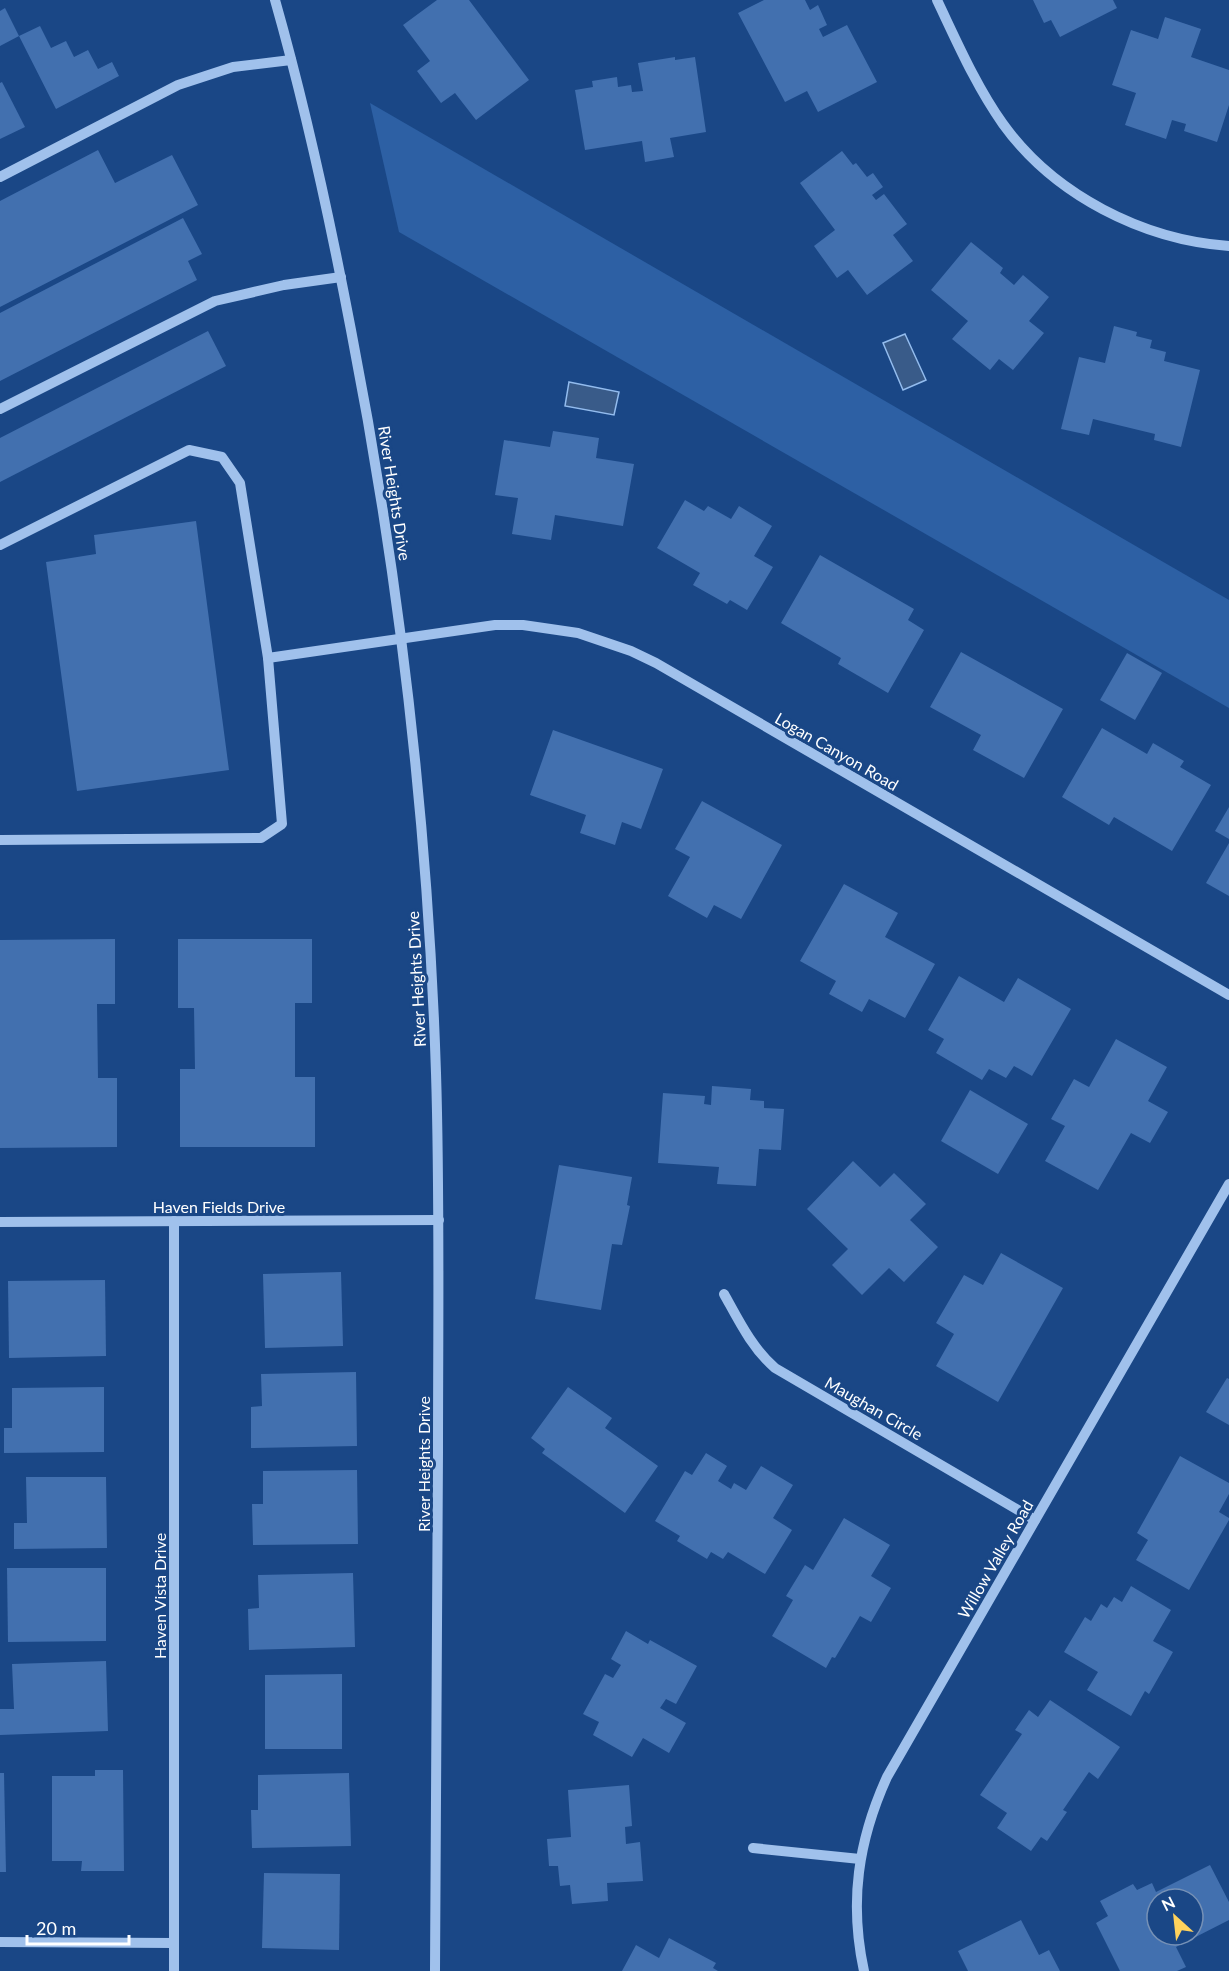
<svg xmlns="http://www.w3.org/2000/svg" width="1229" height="1971" font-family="Lato,sans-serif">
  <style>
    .green { fill: #2d60a4 }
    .water { fill: #395b89; stroke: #93bcee; stroke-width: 1.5 }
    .building { fill: #4270af; fill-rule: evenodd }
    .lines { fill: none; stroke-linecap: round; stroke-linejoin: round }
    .minor { stroke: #a0c1ec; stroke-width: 10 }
    .labels { text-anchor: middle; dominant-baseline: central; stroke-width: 6; stroke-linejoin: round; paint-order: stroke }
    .street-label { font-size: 16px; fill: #fff; stroke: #1a4786 }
  </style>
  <rect width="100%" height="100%" fill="#1a4786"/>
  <path class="green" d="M370,103L1229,600V708L399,232Z"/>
  <g class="water">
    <path d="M905,334L926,380L903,390L883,343Z"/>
    <path d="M569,382L619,392L614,415L565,406Z"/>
  </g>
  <g class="building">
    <path d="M437,0H469L529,80L476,120L455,93L441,103L417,71L430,61L403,25Z"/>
    <path d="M764,0H805L810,10L818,5L827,25L819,29L823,37L847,25L877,82L818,112L807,91L785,102L738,13Z"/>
    <path d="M1033,0H1113L1117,8L1060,37L1051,20L1044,23Z"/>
    <path d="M5,8L19,36L0,46V11Z"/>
    <path d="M1165,17L1201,29L1191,57L1229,70V105L1217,142L1184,131L1186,124L1172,120L1166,139L1125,125L1136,93L1112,85L1131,30L1158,39Z"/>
    <path d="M40,26L51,48L66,41L74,57L88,50L98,69L112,62L119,76L56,109L19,36Z"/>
    <path d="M675,57V60L695,57L706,132L670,138L674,157L645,162L642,141L585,150L575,90L593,87L592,81L617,77L618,87L631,85L632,92L643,91L638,63Z"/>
    <path d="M2,82L25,127L0,139V83Z"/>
    <path d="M98,150L115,183L172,155L198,205L0,307V201Z"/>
    <path d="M842,151L853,165L856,163L867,177L873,173L883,187L872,195L876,200L884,194L907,224L893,235L913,261L867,295L848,270L837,278L814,246L835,230L800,183Z"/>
    <path d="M183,218L202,254L188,261L197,280L0,381V313Z"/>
    <path d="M971,242L1003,268L1000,273L1014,285L1023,275L1049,297L1029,321L1044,333L1013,370L999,359L990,370L952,339L968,321L931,290Z"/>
    <path d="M1114,326L1137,332L1136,336L1152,340L1150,348L1166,352L1164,361L1200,370L1181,447L1154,440L1155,434L1093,419L1089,435L1061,429L1079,357L1105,363Z"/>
    <path d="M208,331L226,366L0,482V438Z"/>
    <path d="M553,431L599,438L596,458L634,464L623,526L555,515L551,540L512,534L518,498L495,495L504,440L550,447Z"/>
    <path d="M685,500L704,511L708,506L731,519L739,506L772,526L754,556L773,567L747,610L730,600L727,604L693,585L700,573L657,548Z"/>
    <path d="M196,521L229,770L77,791L46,562L96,554L94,535Z"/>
    <path d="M820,555L914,609L908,620L924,630L888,693L838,664L841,658L781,623Z"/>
    <path d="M961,652L1063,709L1024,778L973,750L981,735L930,707Z"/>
    <path d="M1127,653L1162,673L1135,720L1100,700Z"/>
    <path d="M1102,728L1147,754L1153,743L1184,761L1180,767L1211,785L1172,851L1114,817L1109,825L1062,797Z"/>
    <path d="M553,730L663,769L641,829L622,822L615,845L580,833L586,815L530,795Z"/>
    <path d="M702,801L782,845L741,919L714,905L707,918L668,896L690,857L675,849Z"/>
    <path d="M1229,807V839L1215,831Z"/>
    <path d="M1229,843V896L1206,883Z"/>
    <path d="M844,884L898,913L885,937L935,964L905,1018L869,999L862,1012L829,994L836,981L800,961Z"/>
    <path d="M115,939V1004H97L98,1078H117V1147L0,1148V940Z"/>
    <path d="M178,939H312V1003H295V1077H315V1147H180V1069H195L194,1008H178Z"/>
    <path d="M959,976L1004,1002L1018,978L1071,1009L1032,1076L1014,1066L1006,1078L989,1069L982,1080L936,1053L944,1039L928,1030Z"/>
    <path d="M1116,1039L1167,1067L1148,1101L1168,1112L1150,1143L1131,1133L1098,1190L1045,1161L1065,1126L1051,1119L1074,1079L1089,1087Z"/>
    <path d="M712,1086L751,1089L750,1100L764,1101V1108L784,1109L781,1150L759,1149L756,1186L717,1184L719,1167L658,1163L663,1093L705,1096L704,1104L711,1105Z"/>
    <path d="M970,1090L1028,1124L998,1174L941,1141Z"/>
    <path d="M853,1161L880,1187L894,1173L926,1204L910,1220L938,1247L904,1282L889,1268L862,1295L832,1265L848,1249L807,1209Z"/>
    <path d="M559,1165L632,1177L627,1205L630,1206L622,1245L612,1244L601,1310L535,1299Z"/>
    <path d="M1001,1253L1063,1288L998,1402L936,1366L954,1334L936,1323L964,1275L983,1285Z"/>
    <path d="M341,1272L343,1346L265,1348L263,1274Z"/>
    <path d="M105,1280L106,1356L9,1358L8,1281Z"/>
    <path d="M356,1372L357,1446L251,1448V1407L262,1406L261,1374Z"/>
    <path d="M1227,1378L1229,1379V1425L1206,1412Z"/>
    <path d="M104,1387V1452L4,1453V1428H12V1388Z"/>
    <path d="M568,1387L612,1418L605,1428L658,1466L625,1513L542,1453L545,1449L531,1438Z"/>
    <path d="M706,1453L727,1466L718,1481L731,1489L734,1483L746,1490L761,1466L793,1485L773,1518L792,1530L765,1574L728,1552L723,1559L711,1552L707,1559L677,1541L680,1536L655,1521L685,1471L692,1475Z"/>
    <path d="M1180,1456L1229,1483V1494L1219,1512L1229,1518V1520L1189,1590L1136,1560L1148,1540L1137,1533Z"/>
    <path d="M357,1470L358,1544L253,1545L252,1504H263V1471Z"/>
    <path d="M26,1477H106L107,1548L14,1549V1523H27Z"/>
    <path d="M844,1518L890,1545L871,1576L891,1588L871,1622L860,1616L835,1658L832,1657L826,1668L772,1636L793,1600L786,1596L805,1565L813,1570Z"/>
    <path d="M7,1568H106V1641L8,1642Z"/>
    <path d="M353,1573L355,1647L249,1650L248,1609L259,1608L258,1575Z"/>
    <path d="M1131,1586L1171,1610L1153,1641L1173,1652L1149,1694L1145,1691L1131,1716L1087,1690L1098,1672L1064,1652L1085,1617L1091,1621L1101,1604L1107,1608L1114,1597L1122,1602Z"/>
    <path d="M626,1631L648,1644L650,1640L697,1666L676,1704L666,1699L660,1708L686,1723L669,1753L643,1738L632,1757L593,1735L599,1722L583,1714L605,1674L613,1678L621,1665L611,1659Z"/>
    <path d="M106,1661L108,1731L0,1735V1709H14L12,1664Z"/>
    <path d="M342,1674V1749H265V1675Z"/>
    <path d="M1050,1700L1120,1747L1098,1779L1089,1772L1063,1810L1067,1812L1047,1841L1041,1837L1031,1851L997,1828L1007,1813L980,1795L1022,1734L1015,1730L1029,1710L1038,1717Z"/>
    <path d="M95,1770H123L124,1871H81L82,1861H52V1776H95Z"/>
    <path d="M0,1773H4L6,1872H0Z"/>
    <path d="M349,1773L351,1846L252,1848L251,1810H258V1775Z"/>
    <path d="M629,1785L632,1826L625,1827L626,1844L640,1842L643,1881L607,1883L608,1901L572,1904L570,1885L560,1886L558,1866H549L547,1839L571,1837L568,1790Z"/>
    <path d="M1210,1865L1229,1902V1920L1176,1947L1186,1967L1177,1971H1120L1096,1923L1108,1916L1100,1901L1133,1884L1137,1890L1152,1883L1156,1892ZM1157,1899H1193V1935H1157Z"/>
    <path d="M264,1873L340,1874L339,1950L262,1948Z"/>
    <path d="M1021,1920L1039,1955L1049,1950L1060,1971H968L958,1951Z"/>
    <path d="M669,1938L716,1963L713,1968L718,1971H622L636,1945L659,1958Z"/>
  </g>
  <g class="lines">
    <g class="minor">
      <path d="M275,0C306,109 330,220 351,330C399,575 428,824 436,1073C440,1199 438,1326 438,1452C437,1625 436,1798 435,1971"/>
      <path d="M937,0C957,42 976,86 1003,124C1054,195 1143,240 1229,246"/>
      <path d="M0,177L178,85L233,67L291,60"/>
      <path d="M0,409L215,301L284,285L341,277"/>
      <path d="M0,545L189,450L222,457L240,483L268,658L282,824L261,838L0,840"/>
      <path d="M268,658L495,625H523L578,633L631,651L656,663L1229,995"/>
      <path d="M0,1222L439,1220"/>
      <path d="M724,1294C739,1321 752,1348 775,1368L1035,1520"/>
      <path d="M753,1848L860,1859"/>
      <path d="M0,1942L174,1943"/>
      <path d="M174,1971V1221"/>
      <path d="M864,1971C849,1902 858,1841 887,1777L1229,1184"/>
    </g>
  </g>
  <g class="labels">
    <g class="street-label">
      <text transform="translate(395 493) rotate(81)">River Heights Drive</text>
      <text transform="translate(837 751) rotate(30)">Logan Canyon Road</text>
      <text transform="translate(416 979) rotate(-93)">River Heights Drive</text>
      <text x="219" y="1206">Haven Fields Drive</text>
      <text transform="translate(874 1408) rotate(30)">Maughan Circle</text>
      <text transform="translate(423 1464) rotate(-90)">River Heights Drive</text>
      <text transform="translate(995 1559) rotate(-60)">Willow Valley Road</text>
      <text transform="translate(159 1596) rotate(-90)">Haven Vista Drive</text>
    </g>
  </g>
  <g transform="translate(1175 1917) rotate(333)"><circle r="28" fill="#1a4786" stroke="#7691b6" stroke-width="1.5"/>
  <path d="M0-4.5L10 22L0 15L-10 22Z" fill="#ffd25c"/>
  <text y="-9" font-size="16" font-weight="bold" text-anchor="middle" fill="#ffffff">N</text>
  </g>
  <path d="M27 1935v9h102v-9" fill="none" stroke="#ffffff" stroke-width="3"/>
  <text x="36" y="1935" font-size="18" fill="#ffffff" stroke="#1a4786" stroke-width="4.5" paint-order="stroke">20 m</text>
</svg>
